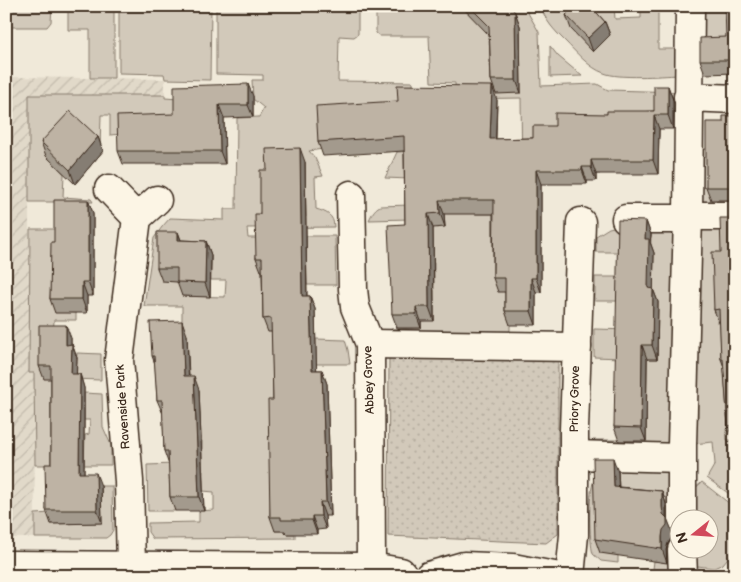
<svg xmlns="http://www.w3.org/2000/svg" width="741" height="582" font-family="'Balsamiq Sans',sans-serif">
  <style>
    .industrial { fill: url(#industrial-furrows) }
    .green { fill: #d2c9ba; stroke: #867a6c; fill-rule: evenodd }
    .park { fill: url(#park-dots); stroke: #867a6c }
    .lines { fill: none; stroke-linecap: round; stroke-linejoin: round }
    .minor-casing { stroke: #3b2a1e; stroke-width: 31 }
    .major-casing { stroke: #3b2a1e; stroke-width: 31 }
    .minor { stroke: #fcf5e5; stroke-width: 28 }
    .major { stroke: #fcf5e5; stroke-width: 28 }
    .wall { fill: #a39a8d; stroke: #3b2a1e }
    .shaded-wall { fill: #857d73; stroke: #3b2a1e }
    .building { fill: #beb3a4; stroke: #3b2a1e }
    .labels { text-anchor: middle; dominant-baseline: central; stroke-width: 4; stroke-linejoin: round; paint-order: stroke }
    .street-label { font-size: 12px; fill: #3b2a1e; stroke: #fcf5e5 }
  </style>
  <defs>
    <pattern id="industrial-furrows" width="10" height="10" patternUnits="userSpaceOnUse" patternTransform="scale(1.25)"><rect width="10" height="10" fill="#e1d9c9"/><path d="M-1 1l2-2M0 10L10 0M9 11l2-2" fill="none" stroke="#c2baac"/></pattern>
    <pattern id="park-dots" width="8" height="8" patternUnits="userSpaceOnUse" patternTransform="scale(1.25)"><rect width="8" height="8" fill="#d2c9ba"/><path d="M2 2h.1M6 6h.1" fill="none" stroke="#b5ad9f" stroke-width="1.8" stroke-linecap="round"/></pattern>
  </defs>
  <rect width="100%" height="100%" fill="#f0e9d9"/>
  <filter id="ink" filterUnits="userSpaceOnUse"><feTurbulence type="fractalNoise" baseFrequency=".02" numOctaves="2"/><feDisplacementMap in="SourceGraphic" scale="10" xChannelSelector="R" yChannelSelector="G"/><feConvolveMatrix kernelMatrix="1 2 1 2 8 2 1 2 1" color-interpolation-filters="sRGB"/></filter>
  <g filter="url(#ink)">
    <path class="industrial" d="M6,77L165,79V95L29,96V373H34L35,538H6Z"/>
    <g class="green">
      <path d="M6,6H52L51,22L47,27H6Z"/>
      <path d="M68,6H114V78H90V30H68Z"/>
      <path d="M119,6H211L210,80L165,79L164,74L119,73Z"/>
      <path d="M216,6H358V34L354,37L339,36L338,81L413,82V98L323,149L309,151L315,158L323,176L315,177L316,209C326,212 334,215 334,227L247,228L248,238H270L261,271H272L276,332L275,531H286L287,534H295V538L153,539L148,532V523L199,522V511L214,510V492L203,491V471H199L175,511H148L147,465L202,463V441L188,442L200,424L199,390H167L182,322V306H144L154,238L162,227L170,218L224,220V209H236L237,118L259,117L264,108L253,99L252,80H263V75L216,74ZM305,162L306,217H272ZM211,255V280H226L225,297L182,296V282Z"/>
      <path d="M376,6H461L520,52V26L506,10L510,6H524L539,32L541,86L597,84L608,90L680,92L681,100L659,101V137L600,132V174L522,178L521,98L456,99L455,83L431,82L429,36H380L376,33Z"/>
      <path d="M541,6H563L572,16L581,6H614L615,19L641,18V6H658V49H678V75C661,76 618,79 604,73C589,68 576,52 565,41C554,30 545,21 541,6Z"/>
      <path d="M696,6H730V51H695Z"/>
      <path d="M550,46L558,56L582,76L550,77Z"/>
      <path d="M29,95H165V98L178,99L197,108L122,134L110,135V115H101L100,149L46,156L64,174L63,197L91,199L93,202H29Z"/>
      <path d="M696,149H710L711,202H728V209H696Z"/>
      <path d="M413,151L476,214H498L510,292V338L391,332V329L421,328V321L434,320V290L423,286L434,285V263L410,233L409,179L385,178L397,152Z"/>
      <path d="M410,205V219L369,220C372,214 374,209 380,206Z"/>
      <path d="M694,224H725L717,323H735V428L726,429L727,440H735V498L707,478L715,464L713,442L693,444L691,420L698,419Z"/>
      <path d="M618,226L679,227L671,453L595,447L593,440H619V443H646L647,359H657V346L621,358L594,357V329L631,330L650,302L651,232L623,252H596V236L609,228Z"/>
      <path d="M30,229H59L56,312L76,313V320H54L53,339L68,379L56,465H35L34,373H29Z"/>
      <path d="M306,236H335L336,285H307Z"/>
      <rect x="595" y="277" width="27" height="24"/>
      <path d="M316,339L345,340L348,350L350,364H316Z"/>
      <path d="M77,353L101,354V380L71,379L76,366Z"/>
      <path d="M84,393L102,394L103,427L111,445V465H84L85,435L89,434L90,420H84Z"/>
      <path d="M618,466L672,467L676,502L677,565L673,572L653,569L654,561L672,563V504H661L600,552L618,555V563L601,561L593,554C589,540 588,493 594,480L618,477Z"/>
      <path d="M702,482L735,508V549L723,564L714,568L689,565V550H708V520L689,519L690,493Z"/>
      <path d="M101,486H112L113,530L110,535L106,538H35V514L51,513V524L101,523Z"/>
    </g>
    <path class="park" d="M389,354L558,357V534L546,543L388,536Z"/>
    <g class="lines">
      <defs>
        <g id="minor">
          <path d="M688,97L735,99"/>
          <path d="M109,189L137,218"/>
          <path d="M351,195L353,289L355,307L370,344L371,567"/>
          <path d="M626,219H680L688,216H735"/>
          <path d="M370,344L577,347"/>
          <path d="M575,455L681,458"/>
          <path d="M682,520V445L688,216L690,6"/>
          <path d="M682,550L683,576"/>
          <path d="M6,565L371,567L401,572L404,576"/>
          <path d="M131,566L129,481L119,360L137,218L157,200"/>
          <path d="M570,576L574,535V430L581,222"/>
        </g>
        <path id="major" d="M429,576L464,566L513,568L554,576"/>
      </defs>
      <use href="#minor" class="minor-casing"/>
      <use href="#major" class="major-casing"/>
      <use href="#minor" class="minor"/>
      <use href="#major" class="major"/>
    </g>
    <g class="wall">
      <path d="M461,6H510L515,12L520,26L521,93L496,94L491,80L489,35Z"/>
      <path d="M563,6H591L605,22L610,35L593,52L571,29L566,15L569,13Z"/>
      <path d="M735,6V73L705,74L700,60L726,37Z"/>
      <path d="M668,86L673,100V129H659L658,174H596V181H587V184H541V292H536V325H510L505,311V292H498L493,278V214H444L445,227L433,228L434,321H421V328H397L392,314L405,224L404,151L323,156L318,142L497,100L496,139L533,138L555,126L607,114L654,111Z"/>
      <path d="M253,96V117L224,118L225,164H123L118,151L174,114Z"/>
      <path d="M735,116V200H711L706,187L723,122Z"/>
      <path d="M98,137L103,151L75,184L46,156L41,142Z"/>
      <path d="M305,162L307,296H310L315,309L316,370H322L327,384L331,516H325L326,529L317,530V534H286L285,531H275L270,517L273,400L272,332H268L263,319L262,271H261L256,258L260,214L267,170Z"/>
      <path d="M88,200L93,213V296H87V313H55L50,299L54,242Z"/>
      <path d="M735,217V440H733L728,426L724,367L721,359L720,323H719L714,310L721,252L730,218Z"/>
      <path d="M646,221L651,235L650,242L654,253L653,289L658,302L657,359H647L646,441H619L614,427Z"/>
      <path d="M178,232L181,240L206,241L211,255L210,297L182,296L177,282L162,281L157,268Z"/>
      <path d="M187,335L189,376L199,390L204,511H175L170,497L169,465L164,451L163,414L157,400L155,364L152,356Z"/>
      <path d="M71,338V345L72,344L77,358L76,374H80L84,388V473L101,486L102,523L51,524L46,510L51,464V379H44L39,366Z"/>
      <path d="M618,472L619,487L662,491L666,504V517L672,531V538L668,543L666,550L667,563L600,553L595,539Z"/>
    </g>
    <g class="shaded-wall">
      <path d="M568,6H581L572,16Z"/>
      <path d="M515,12L520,26L521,93L516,80Z"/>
      <path d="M605,22L610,35L593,52L588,38Z"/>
      <path d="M248,84L253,96V117L248,105Z"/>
      <path d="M492,86L497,100L495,153L490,139Z"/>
      <path d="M668,86L673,100V129L668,115Z"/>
      <path d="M219,105L224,118L225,164L220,151Z"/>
      <path d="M654,115L659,129L658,174L653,160Z"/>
      <path d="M98,137L103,151L75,184L70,170Z"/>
      <path d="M300,148L305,162L307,310L302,296Z"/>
      <path d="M591,160L596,174V181L591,167Z"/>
      <path d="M582,167L587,181V184L582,170Z"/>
      <path d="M536,170L541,184V292L536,278Z"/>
      <path d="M88,200L93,213V296L88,282Z"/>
      <path d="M439,200L444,214L445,227L440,213Z"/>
      <path d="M428,214L433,228L434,321L429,307Z"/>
      <path d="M646,221L651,235L650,242L654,253L653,302L648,288L645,239Z"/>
      <path d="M178,232L183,246L178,240Z"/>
      <path d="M206,241L211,255L210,297L205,283Z"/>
      <path d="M531,278L536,292V325L531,311Z"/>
      <path d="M82,282L87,296V313L82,299Z"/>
      <path d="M653,289L658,302L657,359L652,345Z"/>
      <path d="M310,296L315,309L317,384L312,370Z"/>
      <path d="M416,307L421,321V328L416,314Z"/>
      <path d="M182,321L187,335L189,390L184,376Z"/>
      <path d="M66,325L71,338V358L66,345Z"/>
      <path d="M72,344L77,358L76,388L71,374Z"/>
      <path d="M642,345L647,359L646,441L641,428Z"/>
      <path d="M322,370L327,384L331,516L326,502Z"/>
      <path d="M80,374L84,388V487L79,473Z"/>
      <path d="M194,376L199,390L204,511L199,497Z"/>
      <path d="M613,458L618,472L619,500L614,487Z"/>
      <path d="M96,473L101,486L102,523L97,510Z"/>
      <path d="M662,491L666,504V520L667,518L672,531V538L668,543L666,550L667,563L662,549Z"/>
      <path d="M320,502L325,516L326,529L321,516Z"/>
      <path d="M312,516L317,530V534L312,520Z"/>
    </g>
    <g class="building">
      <path d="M469,6H509L515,12L516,80H491L489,26Z"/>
      <path d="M575,6H591L605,22L588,38L566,15Z"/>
      <path d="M725,6H735V60H700V38L726,37Z"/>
      <path d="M248,84V105H219L220,151H118L117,116L174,114V86Z"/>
      <path d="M397,85L492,86L490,139L533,138V126H555V113L607,114V111H654V86H668V115H654L653,160H591V167H582V170H536V278H531V311H505V278H493L494,200H439L440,213L428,214L429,307H416V314H392L388,225L405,224L404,136L318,142L316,106L398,101Z"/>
      <path d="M70,111L98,137L70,170L41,142Z"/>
      <path d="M723,116H735V188L730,187H706V122H723Z"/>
      <path d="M300,148L302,296H310L312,370H322L326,502H320L321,516H312V520H281V517H270L268,400H273L271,318L263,319L262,258H256L255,214H260V170H267L266,149Z"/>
      <path d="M54,200H88V282H82V299H50L51,242H54Z"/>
      <path d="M735,217V425L728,426L723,359H721L719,309L714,310L712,252H721L720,218H730Z"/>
      <path d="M618,220L646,221L645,239H649L648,288L653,289L652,345H642L641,428L614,427Z"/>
      <path d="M157,232H178V240L206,241L205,283L177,282V268H157Z"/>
      <path d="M182,321L184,376H194L199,497H170L168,451H164L162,400H157L154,356H152L150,322Z"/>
      <path d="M39,325H66V345L72,344L71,374H80L79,473H96L97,510H46L45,464H51V366H39Z"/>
      <path d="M593,458H613L614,487L662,491V507L663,514L667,518V525L663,530L662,537V549L595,539Z"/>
    </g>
  </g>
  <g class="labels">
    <g class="street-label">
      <text transform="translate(369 380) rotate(-92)">Abbey Grove</text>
      <text transform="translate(575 399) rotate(-89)">Priory Grove</text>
      <text transform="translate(123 407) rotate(-94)">Ravenside Park</text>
    </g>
  </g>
  <rect width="741" height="582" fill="none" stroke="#fcf5e5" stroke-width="25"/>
  <rect x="12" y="12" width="716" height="557" fill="none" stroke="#3b2a1e" stroke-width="2" filter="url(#ink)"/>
  <g transform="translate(694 534) rotate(253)"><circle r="24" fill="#fcf5e5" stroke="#afa495"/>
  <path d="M0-4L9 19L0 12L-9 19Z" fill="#d1495b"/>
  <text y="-8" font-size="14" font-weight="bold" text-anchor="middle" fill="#3b2a1e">N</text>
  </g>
</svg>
